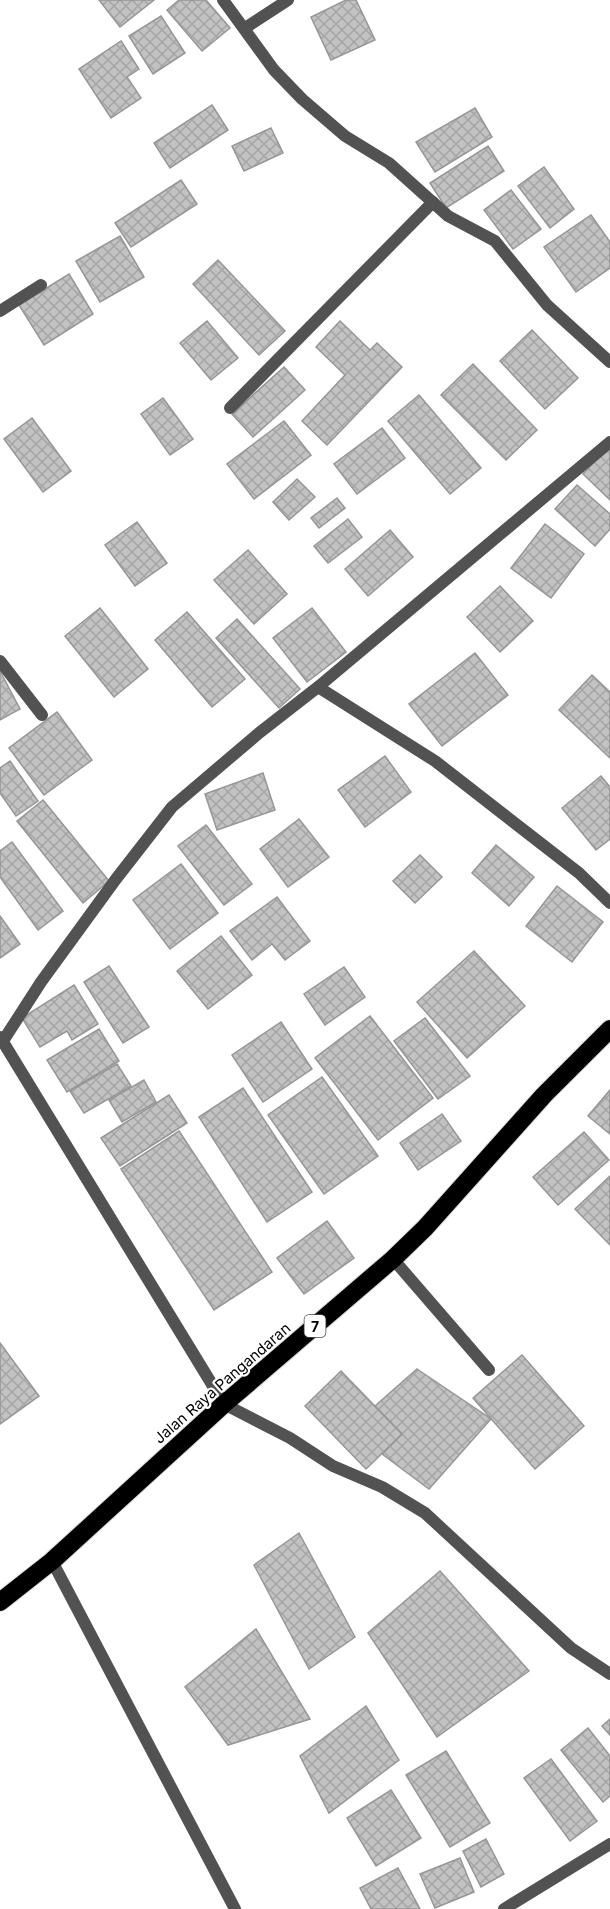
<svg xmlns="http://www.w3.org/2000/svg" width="610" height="1909" font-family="Inter,sans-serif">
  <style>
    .building { fill: url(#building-cross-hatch); stroke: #969696; stroke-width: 1.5 }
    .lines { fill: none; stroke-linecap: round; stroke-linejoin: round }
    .highway-casing { stroke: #dbdbdb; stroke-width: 20 }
    .street { stroke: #525252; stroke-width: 12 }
    .highway { stroke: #000; stroke-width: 18 }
    .labels { text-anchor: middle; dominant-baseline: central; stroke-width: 4.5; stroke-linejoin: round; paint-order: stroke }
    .shield { fill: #fff; stroke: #4c4c4c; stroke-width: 1.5 }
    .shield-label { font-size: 14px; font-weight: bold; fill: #000 }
    .street-label { font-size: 15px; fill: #000; stroke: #fff }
  </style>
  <defs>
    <pattern id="building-cross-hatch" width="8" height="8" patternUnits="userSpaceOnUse" patternTransform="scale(1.5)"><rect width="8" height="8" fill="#c2c2c2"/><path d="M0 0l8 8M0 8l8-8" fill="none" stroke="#a5a5a5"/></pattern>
  </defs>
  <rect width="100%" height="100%" fill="#fff"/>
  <g class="building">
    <path d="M99,0H154L120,27Z"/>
    <path d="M179,0H206L230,28L202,51L167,10Z"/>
    <path d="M346,0H356L375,40L331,60L311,17Z"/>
    <path d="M161,16L185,53L153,74L129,36Z"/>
    <path d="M121,41L139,69L127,77L141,98L111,118L79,69Z"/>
    <path d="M212,105L228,130L170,168L154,143Z"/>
    <path d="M475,108L492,137L435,172L416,142Z"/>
    <path d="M271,128L283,153L244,171L232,146Z"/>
    <path d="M488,146L504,171L446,208L430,183Z"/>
    <path d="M544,167L574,209L550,228L518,186Z"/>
    <path d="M181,180L197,204L131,247L115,223Z"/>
    <path d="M511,190L541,229L513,249L484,210Z"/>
    <path d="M591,215L610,242V268L576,292L544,247Z"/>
    <path d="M120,236L144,277L100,302L76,261Z"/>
    <path d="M218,260L285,331L259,355L193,284Z"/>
    <path d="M69,274L93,314L44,345L19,305Z"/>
    <path d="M207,321L238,358L211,380L180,343Z"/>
    <path d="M340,321L370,350L377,343L402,367L327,445L302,421L345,375L316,347Z"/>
    <path d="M532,330L578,378L545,409L500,361Z"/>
    <path d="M473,364L537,430L506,460L441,395Z"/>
    <path d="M284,367L305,390L253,437L232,414Z"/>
    <path d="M419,395L481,468L450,494L388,421Z"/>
    <path d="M163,398L193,439L170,455L141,414Z"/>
    <path d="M32,418L71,471L43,492L4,439Z"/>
    <path d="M284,421L311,455L254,499L227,464Z"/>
    <path d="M382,428L405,458L357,494L334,464Z"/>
    <path d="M610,445V500L583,474Z"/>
    <path d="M297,479L315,497L289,520L273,502Z"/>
    <path d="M577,485L610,514V529L595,546L555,509Z"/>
    <path d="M337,498L345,508L319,528L311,518Z"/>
    <path d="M348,519L362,537L328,563L314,546Z"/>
    <path d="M137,522L167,563L135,586L105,545Z"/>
    <path d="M545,524L584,554L551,598L511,568Z"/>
    <path d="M390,530L413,557L368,596L345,569Z"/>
    <path d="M248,550L287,594L254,624L214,580Z"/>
    <path d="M500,586L533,621L500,652L467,617Z"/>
    <path d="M100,608L148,669L114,697L65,636Z"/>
    <path d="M312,608L346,652L307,682L273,638Z"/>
    <path d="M187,612L245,679L212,707L155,640Z"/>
    <path d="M237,619L300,689L279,708L216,638Z"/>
    <path d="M475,653L508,695L442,746L409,704Z"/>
    <path d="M0,671L20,709L0,720Z"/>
    <path d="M592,675L610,692V758L559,710Z"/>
    <path d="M57,712L92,760L44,795L9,748Z"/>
    <path d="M385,756L411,792L365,827L338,790Z"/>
    <path d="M10,761L38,801L16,816L0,793V768Z"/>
    <path d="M263,773L275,810L217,830L205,794Z"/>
    <path d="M601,776L610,787V839L596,850L562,808Z"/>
    <path d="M43,800L109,881L83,903L17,821Z"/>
    <path d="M299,819L329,857L288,887L260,849Z"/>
    <path d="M206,825L252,884L224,905L178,846Z"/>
    <path d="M12,842L63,911L38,930L0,877V851Z"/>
    <path d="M496,845L534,877L509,906L472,873Z"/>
    <path d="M420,855L442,877L415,903L393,881Z"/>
    <path d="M181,864L218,913L170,949L133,900Z"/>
    <path d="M557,886L603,922L572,962L526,926Z"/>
    <path d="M277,897L310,941L285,960L272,944L252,960L230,931Z"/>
    <path d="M0,916L20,944L0,958Z"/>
    <path d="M221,936L252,975L208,1009L177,971Z"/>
    <path d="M474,951L525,1006L467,1058L417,1002Z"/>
    <path d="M109,966L149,1027L123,1043L84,982Z"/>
    <path d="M344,967L365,997L325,1025L304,994Z"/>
    <path d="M74,985L98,1024L72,1040L67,1031L40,1047L22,1018Z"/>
    <path d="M370,1016L433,1098L378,1140L315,1058Z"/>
    <path d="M425,1018L470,1076L438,1099L394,1041Z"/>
    <path d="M281,1022L312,1069L263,1102L232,1055Z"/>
    <path d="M99,1029L119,1061L67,1092L47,1060Z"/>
    <path d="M117,1064L131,1086L84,1113L70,1091Z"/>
    <path d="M322,1077L378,1156L324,1194L268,1115Z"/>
    <path d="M144,1080L156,1102L122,1122L109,1100Z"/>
    <path d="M243,1088L312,1192L267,1222L199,1117Z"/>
    <path d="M610,1090V1134L588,1116Z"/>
    <path d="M169,1095L187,1123L120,1166L101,1138Z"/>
    <path d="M442,1114L461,1141L418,1170L400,1143Z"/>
    <path d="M179,1131L272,1272L214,1310L121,1169Z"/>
    <path d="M584,1132L609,1160L558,1205L533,1177Z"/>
    <path d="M610,1176V1245L575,1209Z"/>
    <path d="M327,1221L354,1258L304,1294L277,1258Z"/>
    <path d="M0,1343L39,1396L0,1424Z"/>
    <path d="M522,1355L584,1426L535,1469L473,1398Z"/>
    <path d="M417,1369L491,1419L429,1489L382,1454L402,1434L375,1406Z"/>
    <path d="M341,1371L402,1434L366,1469L305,1406Z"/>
    <path d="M299,1533L355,1637L309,1669L254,1565Z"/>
    <path d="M440,1571L529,1671L437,1737L368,1633Z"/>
    <path d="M256,1629L310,1719L228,1745L185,1687Z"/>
    <path d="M366,1706L399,1760L329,1813L300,1756Z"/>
    <path d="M610,1719V1735L602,1726Z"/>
    <path d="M588,1728L610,1756V1796L603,1802L561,1750Z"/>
    <path d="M446,1751L490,1823L450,1847L406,1775Z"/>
    <path d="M551,1759L597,1821L570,1841L524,1778Z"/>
    <path d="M391,1790L421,1838L376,1866L347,1818Z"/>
    <path d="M486,1839L504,1874L481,1887L463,1851Z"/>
    <path d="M460,1858L474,1892L435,1908L420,1874Z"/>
    <path d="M398,1868L420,1909H371L360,1888Z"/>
  </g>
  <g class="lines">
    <defs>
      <path id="highway" d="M0,1602L52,1561L224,1404L393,1259L425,1228L544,1095L610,1029"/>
    </defs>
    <use href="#highway" class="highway-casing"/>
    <g class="street">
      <path d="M223,0L274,70L302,99L345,136L389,163L448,216L495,241L547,305L610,362"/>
      <path d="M245,28L288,0"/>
      <path d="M0,311L41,285"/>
      <path d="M230,408L433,202"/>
      <path d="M0,661L42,715"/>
      <path d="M318,687L435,761L579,873L610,903"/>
      <path d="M0,1037L224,1404L290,1438L333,1466L382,1487L425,1513L571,1648L610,1674"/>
      <path d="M3,1041L41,982L116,879L172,807L259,733L318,687L610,442"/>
      <path d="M393,1259L489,1370"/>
      <path d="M52,1561L235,1909"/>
      <path d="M504,1909L610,1844"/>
    </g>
    <use href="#highway" class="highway"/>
  </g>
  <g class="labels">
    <rect class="shield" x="304.5" y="1315" width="21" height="22" rx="4.5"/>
    <g class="shield-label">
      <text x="315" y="1326">7</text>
    </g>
    <g class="street-label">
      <text transform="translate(222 1383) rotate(-41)">Jalan Raya Pangandaran</text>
    </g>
  </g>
</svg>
